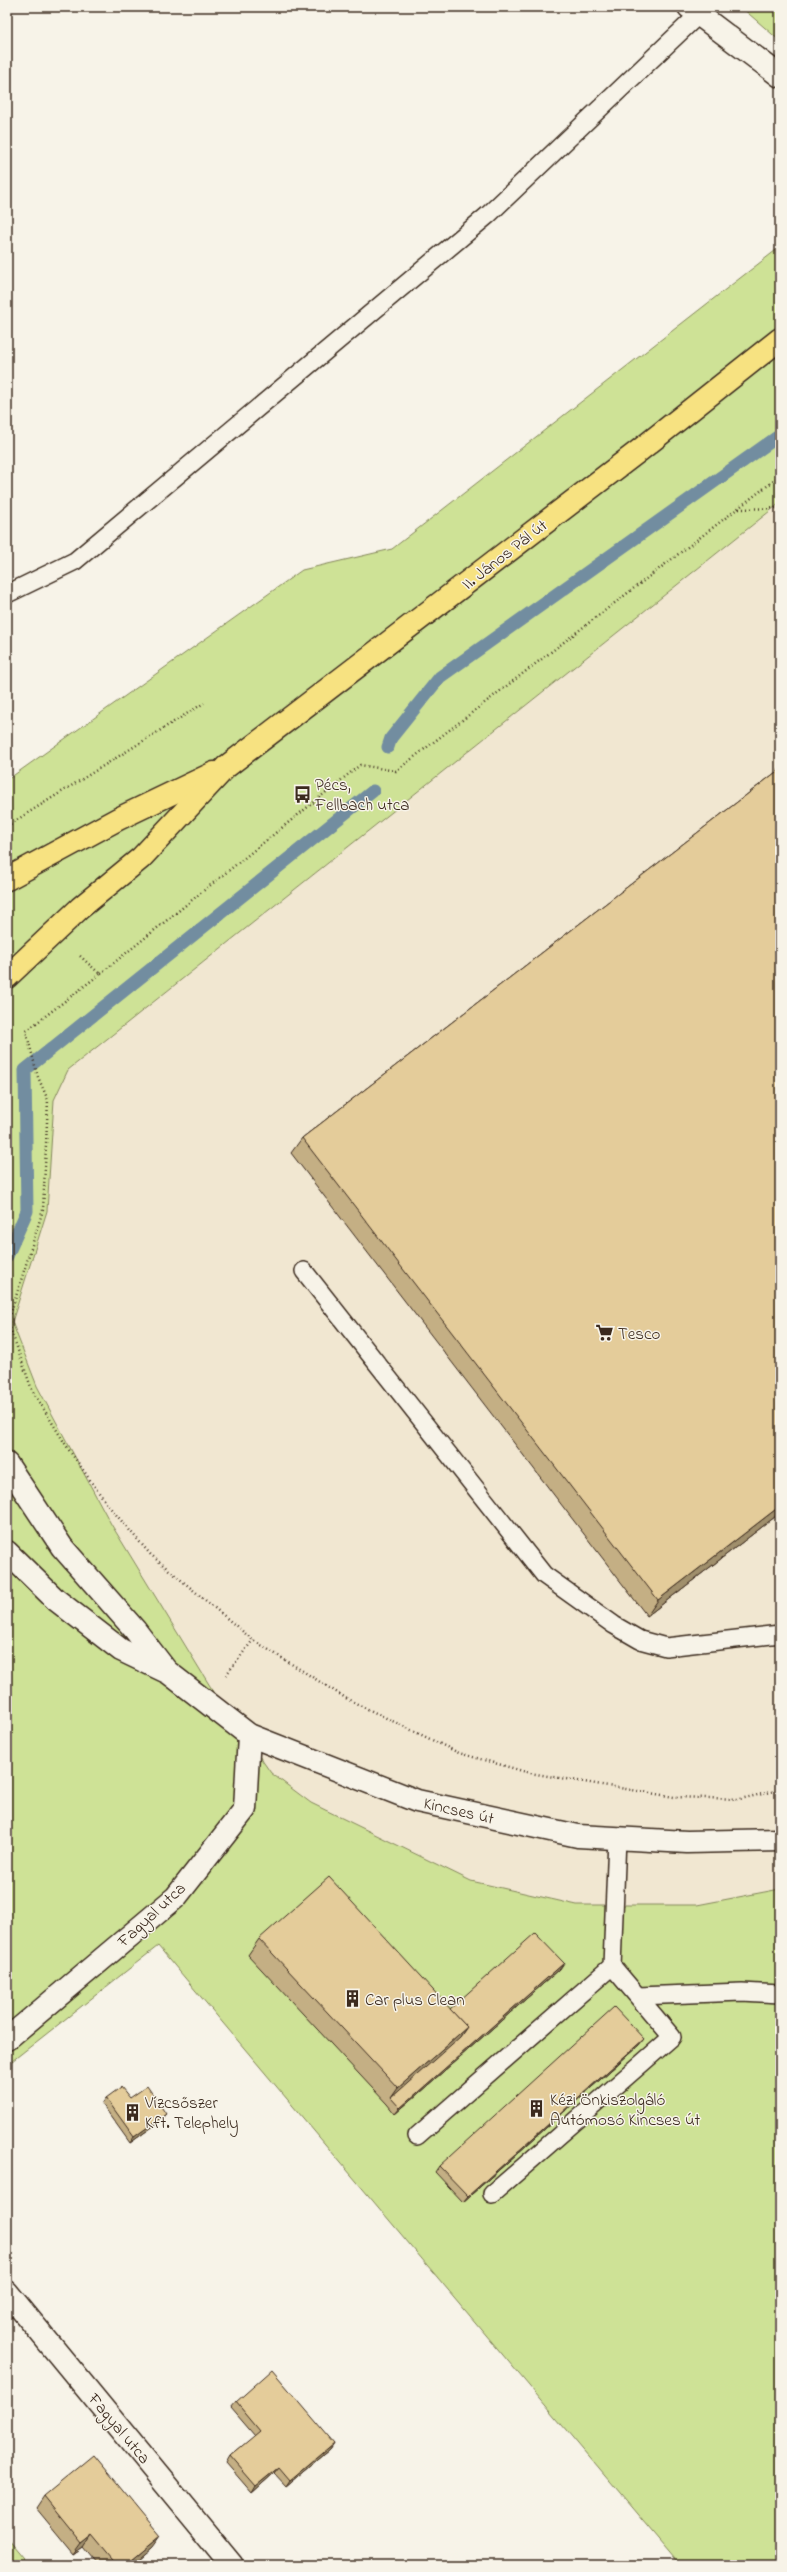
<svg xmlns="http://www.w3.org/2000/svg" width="787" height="2572" viewBox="0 0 787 2572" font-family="'Indie Flower',sans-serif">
	<rect width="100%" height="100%" fill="#f7f3e8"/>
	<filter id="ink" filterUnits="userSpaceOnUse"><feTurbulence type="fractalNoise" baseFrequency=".025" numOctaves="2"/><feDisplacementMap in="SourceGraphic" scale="8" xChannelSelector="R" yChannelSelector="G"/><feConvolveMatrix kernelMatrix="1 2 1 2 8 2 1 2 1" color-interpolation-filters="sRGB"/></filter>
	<g filter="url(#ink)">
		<polygon fill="#f1e7d1" points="780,503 780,1889 697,1905 577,1905 471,1881 311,1803 271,1773 210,1686 111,1524 37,1386 12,1322 47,1211 54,1100 68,1070"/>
		<g fill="#cee296" stroke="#84865a">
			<polygon points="741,7 780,7 780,41"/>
			<polygon points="780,247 780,503 68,1070 54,1100 47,1211 12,1322 37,1386 111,1524 210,1686 271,1773 311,1803 471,1881 577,1905 697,1905 780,1889 780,2565 680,2565 158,1946 7,2065 7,780 302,570 392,549"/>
			<polygon points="7,2539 29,2565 7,2565"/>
		</g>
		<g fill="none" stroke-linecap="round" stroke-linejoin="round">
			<g stroke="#728da0" stroke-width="13">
				<polyline points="388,747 391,738 440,677 780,435"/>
				<polyline points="7,1256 27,1211 25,1070 373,791"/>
			</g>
			<defs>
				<g id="lane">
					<polyline points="7,594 75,561 488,215 697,16"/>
					<polyline points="304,1271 544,1575 614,1625 640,1640 666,1647 780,1634"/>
					<polyline points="638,1996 742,1992 780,1994"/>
					<polyline points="417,2136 612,1966 617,1838"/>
					<polyline points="492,2194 672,2037 612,1966"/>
				</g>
				<g id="street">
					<polyline points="689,7 780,76"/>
					<polyline points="7,1464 62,1547 135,1630 165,1669"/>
					<polyline points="7,1552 55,1599 121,1650 169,1673 249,1735 417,1801 578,1836 687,1842 780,1840"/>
					<polyline points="7,2039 176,1897 245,1809 249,1735"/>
					<polyline points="7,2292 232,2565"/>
				</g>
				<g id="primary">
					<polyline points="7,879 118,819 214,773"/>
					<polyline points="7,977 80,908 141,858 226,767 640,450 780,339"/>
				</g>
			</defs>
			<use href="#lane" stroke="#3b2a1e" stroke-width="20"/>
			<use href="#street" stroke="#3b2a1e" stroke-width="25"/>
			<use href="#primary" stroke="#3b2a1e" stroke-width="25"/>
			<g stroke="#3b2a1e" stroke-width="2.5" stroke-dasharray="1 3" stroke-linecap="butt">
				<polyline points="739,509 780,508"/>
				<polyline points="7,826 204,703"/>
				<polyline points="80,956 100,974 360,765 396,771 780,476"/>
				<polyline points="100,974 26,1031 38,1077 48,1100 43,1210 8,1322 32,1390 69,1450 107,1504 150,1554 253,1640 349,1700 459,1753 530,1773 674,1797 740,1799 780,1790"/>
				<polyline points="226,1675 253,1640"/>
			</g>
			<use href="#lane" stroke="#f7f3e8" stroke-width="17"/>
			<use href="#street" stroke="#f7f3e8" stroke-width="22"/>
			<use href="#primary" stroke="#f7e281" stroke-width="22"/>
		</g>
		<g fill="#c4af84" stroke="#3b2a1e">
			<polygon points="780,769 780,1513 647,1616 291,1153 302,1138"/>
			<polygon points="259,1939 450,2009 560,1969 395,2114 387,2104 248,1955"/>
			<polygon points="639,2045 463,2202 435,2172 439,2166"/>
			<polygon points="106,2098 130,2098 166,2114 162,2120 130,2143 102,2104"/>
			<polygon points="236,2402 334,2443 330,2449 286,2486 274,2473 252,2493 226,2463 230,2456 255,2436 231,2408"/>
			<polygon points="44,2496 153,2547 132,2565 99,2565 84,2547 74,2554 36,2508"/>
		</g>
		<g fill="#a08f6c" stroke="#3b2a1e">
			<polygon points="780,1506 780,1513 647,1616 658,1600"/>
			<polygon points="564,1963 560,1969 395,2114 400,2108"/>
			<polygon points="467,2027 456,2043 391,2098 398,2088"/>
			<polygon points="644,2039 639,2045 463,2202 468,2196"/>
			<polygon points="166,2114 162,2120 130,2143 134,2137"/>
			<polygon points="334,2443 330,2449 286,2486 290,2480"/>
			<polygon points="279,2467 274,2473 252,2493 256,2486"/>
			<polygon points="92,2535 84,2547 74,2554 82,2543"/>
			<polygon points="161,2536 153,2547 132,2565 126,2565"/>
		</g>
		<g fill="#e4cc9a" stroke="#3b2a1e">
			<polygon points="780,769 780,1506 658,1600 302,1138"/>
			<polygon points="329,1877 467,2027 398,2088 259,1939"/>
			<polygon points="535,1933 564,1963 400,2108 391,2098 460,2037 467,2027 450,2009"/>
			<polygon points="614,2007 644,2039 468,2196 439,2166"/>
			<polygon points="147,2086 166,2114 134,2137 106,2098 121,2087 130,2098"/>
			<polygon points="272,2370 334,2443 290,2480 279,2467 256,2486 230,2456 260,2431 236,2402"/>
			<polygon points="94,2455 161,2536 126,2565 117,2565 92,2535 82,2543 44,2496"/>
		</g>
	</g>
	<defs>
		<symbol id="bus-bare" viewBox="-9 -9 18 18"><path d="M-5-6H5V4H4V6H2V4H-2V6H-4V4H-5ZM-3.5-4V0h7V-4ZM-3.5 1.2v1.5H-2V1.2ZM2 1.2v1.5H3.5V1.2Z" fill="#3b2a1e" stroke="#f7f3e8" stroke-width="2.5" paint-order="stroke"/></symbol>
		<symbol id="supermarket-bare" viewBox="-9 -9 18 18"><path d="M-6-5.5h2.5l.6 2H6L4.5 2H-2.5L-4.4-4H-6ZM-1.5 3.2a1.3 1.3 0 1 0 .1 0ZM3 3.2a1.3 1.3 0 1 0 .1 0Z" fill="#3b2a1e" stroke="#f7f3e8" stroke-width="2.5" paint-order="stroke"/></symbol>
		<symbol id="building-bare" viewBox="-9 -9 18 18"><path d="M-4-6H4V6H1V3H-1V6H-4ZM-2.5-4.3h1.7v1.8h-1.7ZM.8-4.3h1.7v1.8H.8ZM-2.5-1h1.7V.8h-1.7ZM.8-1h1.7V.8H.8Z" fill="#3b2a1e" stroke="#f7f3e8" stroke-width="2.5" paint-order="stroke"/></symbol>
	</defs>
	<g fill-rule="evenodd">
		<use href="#bus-bare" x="290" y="782" width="25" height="25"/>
		<use href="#supermarket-bare" x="592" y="1320" width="25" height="25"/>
		<use href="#building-bare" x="340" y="1986" width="25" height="25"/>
		<use href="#building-bare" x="524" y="2096" width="25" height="25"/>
		<use href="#building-bare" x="120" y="2100" width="25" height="25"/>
	</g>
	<g text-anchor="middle" stroke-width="3" stroke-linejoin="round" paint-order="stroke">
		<g font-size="17" fill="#3b2a1e" stroke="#f7f3e8">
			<text transform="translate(504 554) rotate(-38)" y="6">II. János Pál út</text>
			<text transform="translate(459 1810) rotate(13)" y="6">Kincses út</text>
			<text transform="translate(151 1914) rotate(-43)" y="6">Fagyal utca</text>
			<text transform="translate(120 2428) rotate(50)" y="6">Fagyal utca</text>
		</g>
		<g font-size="17" fill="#3b2a1e" stroke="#f7f3e8" text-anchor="start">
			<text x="315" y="790">Pécs,<tspan x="315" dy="20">Fellbach utca</tspan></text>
			<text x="618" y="1339">Tesco</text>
			<text x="365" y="2005">Car plus Clean</text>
			<text x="550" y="2105">Kézi Önkiszolgáló<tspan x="550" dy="20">Autómosó Kincses út</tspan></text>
			<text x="145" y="2108">Vízcsőszer<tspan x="145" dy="20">Kft. Telephely</tspan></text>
		</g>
	</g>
	<rect width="787" height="2572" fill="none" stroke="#f7f3e8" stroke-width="24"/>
	<rect x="12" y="12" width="763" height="2548" fill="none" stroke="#3b2a1e" stroke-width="1.5" filter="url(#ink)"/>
</svg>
